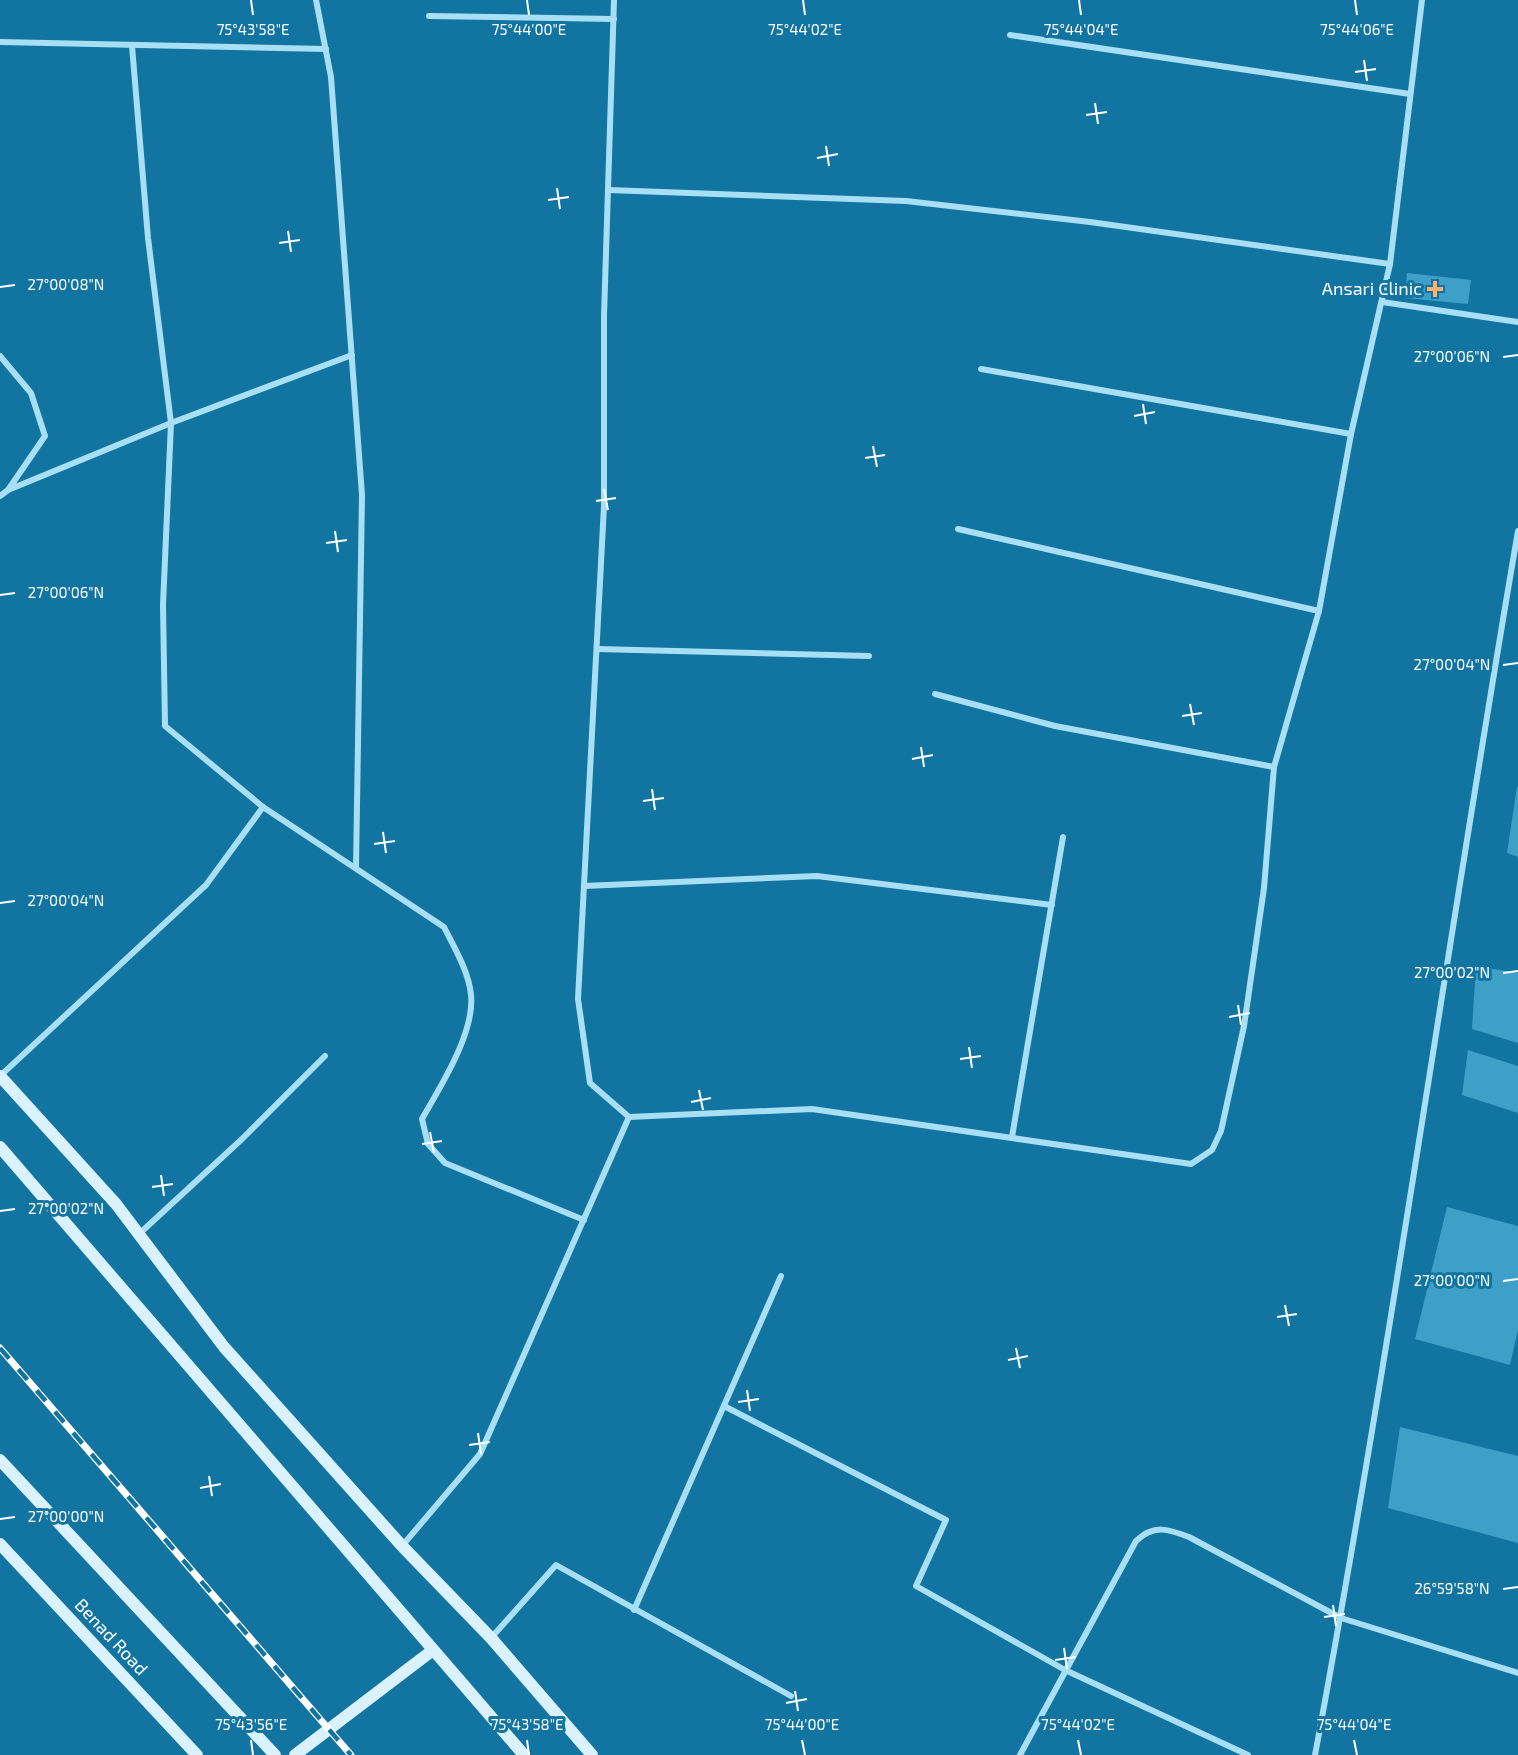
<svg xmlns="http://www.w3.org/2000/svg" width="1518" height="1755" viewBox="0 0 1518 1755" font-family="'Exo 2',sans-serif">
	<rect width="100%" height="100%" fill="#1174a1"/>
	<g fill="#3ea0c9">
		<polygon points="1407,273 1471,280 1468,304 1405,298"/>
		<polygon points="1517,787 1518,787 1518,857 1507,853"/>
		<polygon points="1476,966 1518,973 1518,1043 1472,1029"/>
		<polygon points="1468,1050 1518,1066 1518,1113 1462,1095"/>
		<polygon points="1447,1207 1518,1226 1518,1330 1510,1365 1415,1339"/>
		<polygon points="1400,1427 1518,1456 1518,1543 1388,1508"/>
	</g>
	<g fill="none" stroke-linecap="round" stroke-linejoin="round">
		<g stroke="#a9dff5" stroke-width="6">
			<polyline points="316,0 331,77 362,495 356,867"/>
			<polyline points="614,0 604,316 604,506 578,999 590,1083 629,1117"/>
			<polyline points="429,16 614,19"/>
			<polyline points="1010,35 1410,94"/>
			<polyline points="0,42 326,49"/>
			<path d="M132,46L148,238L171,423L163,605L165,726L263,807L444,927C454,947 469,972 471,995C475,1033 440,1087 422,1119L428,1144L445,1163L584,1220"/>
			<polyline points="608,190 906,201 1090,222 1390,264"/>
			<polyline points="1382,302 1518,322"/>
			<polyline points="0,356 31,393 45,436 8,490 0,496"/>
			<polyline points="981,369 1351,434"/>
			<polyline points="8,490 171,423 352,355"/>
			<polyline points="958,529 1319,611"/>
			<polyline points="597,649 869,656"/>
			<polyline points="935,694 1055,726 1274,767"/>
			<polyline points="584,886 817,876 1052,905"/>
			<polyline points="0,1076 206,885 263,807"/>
			<polyline points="1012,1137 1063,837"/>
			<polyline points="139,1234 242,1139 325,1056"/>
			<polyline points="724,1406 946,1520 916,1586 1065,1670 1248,1755"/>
			<polyline points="402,1546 480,1454 629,1117 812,1109 1191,1164 1212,1150 1221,1131 1244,1026 1264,888 1274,767 1319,611 1351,434 1390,264 1422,0"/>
			<polyline points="634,1610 781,1276"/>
			<polyline points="491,1638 556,1565 791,1696"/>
			<path d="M1020,1755L1136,1541C1154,1524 1168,1529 1189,1537L1341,1618L1518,1673"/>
			<path d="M1315,1755C1391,1348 1448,938 1518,531"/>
		</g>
		<g stroke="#daf2fe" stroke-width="12">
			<polyline points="0,1076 116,1204 224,1347 402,1546 491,1638 592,1755"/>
			<polyline points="0,1147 524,1755"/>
			<polyline points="0,1460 275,1755"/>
			<polyline points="0,1544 197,1755"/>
			<polyline points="295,1755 433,1650"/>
		</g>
		<defs>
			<polyline id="rail" points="0,1348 351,1755"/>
		</defs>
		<use href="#rail" stroke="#fff" stroke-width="7"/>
		<use href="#rail" stroke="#1174a1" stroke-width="4.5" stroke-dasharray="14" stroke-linecap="butt"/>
	</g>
	<path fill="none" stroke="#fff" stroke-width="2" d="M251,0L253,15M527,0L529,15M803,0L805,15M1079,0L1081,15M1355,0L1357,15M1364,60L1367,81M1355,72L1376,69M1095,103L1098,124M1086,115L1107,112M826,146L829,166M817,158L838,154M557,188L560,209M548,200L569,197M288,231L291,252M279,243L300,240M0,287L15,285M1503,357L1518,355M1143,404L1146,424M1134,416L1155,412M873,446L877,467M865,458L885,455M604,489L608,510M596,501L616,498M335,531L338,552M326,543L347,540M0,595L15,593M1503,665L1518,663M1190,704L1194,725M1182,716L1202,713M921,747L924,767M912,759L933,755M652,789L655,810M643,801L664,798M383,832L386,853M374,844L395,841M0,903L15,901M1503,973L1518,971M1238,1005L1241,1025M1229,1017L1250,1013M969,1047L972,1068M960,1059L981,1056M699,1090L703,1110M691,1102L711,1098M430,1132L434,1153M422,1144L442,1141M161,1175L164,1196M152,1187L173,1184M0,1211L15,1209M1503,1281L1518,1279M1285,1305L1289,1326M1277,1317L1297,1314M1016,1348L1020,1368M1008,1360L1028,1356M747,1390L750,1411M738,1402L759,1399M478,1433L481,1454M469,1445L490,1442M209,1476L212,1496M200,1488L221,1484M0,1519L15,1517M1503,1589L1518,1587M1333,1605L1336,1626M1324,1617L1345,1614M1064,1648L1067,1669M1055,1660L1076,1657M795,1691L798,1711M786,1703L807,1699M251,1740L253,1755M527,1740L529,1755M802,1740L805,1755M1078,1740L1081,1755M1354,1740L1357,1755"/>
	<path fill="#ffb06e" stroke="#1174a1" stroke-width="2" d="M1432 280h6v6h6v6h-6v6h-6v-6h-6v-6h6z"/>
	<g text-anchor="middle" stroke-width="6" stroke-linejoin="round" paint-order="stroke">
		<g font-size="18" fill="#fff" stroke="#1174a1" text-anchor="end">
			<text x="1422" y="295">Ansari Clinic</text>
		</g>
		<g font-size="18" fill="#fff" stroke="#1174a1">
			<text transform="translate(111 1637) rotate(47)" y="6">Benad Road</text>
		</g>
	</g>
	<g font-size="15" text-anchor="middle" fill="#fff" stroke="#1174a1" stroke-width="6" stroke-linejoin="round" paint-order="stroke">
		<text x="253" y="35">75°43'58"E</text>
		<text x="529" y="35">75°44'00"E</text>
		<text x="805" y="35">75°44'02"E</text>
		<text x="1081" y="35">75°44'04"E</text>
		<text x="1357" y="35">75°44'06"E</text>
		<text x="66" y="290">27°00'08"N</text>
		<text x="1452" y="362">27°00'06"N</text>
		<text x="66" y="598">27°00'06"N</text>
		<text x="1452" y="670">27°00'04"N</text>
		<text x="66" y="906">27°00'04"N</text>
		<text x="1452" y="978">27°00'02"N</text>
		<text x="66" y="1214">27°00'02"N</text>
		<text x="1452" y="1286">27°00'00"N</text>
		<text x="66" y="1522">27°00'00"N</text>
		<text x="1452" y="1594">26°59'58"N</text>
		<text x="251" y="1730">75°43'56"E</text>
		<text x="527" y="1730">75°43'58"E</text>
		<text x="802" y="1730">75°44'00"E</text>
		<text x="1078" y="1730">75°44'02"E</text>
		<text x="1354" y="1730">75°44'04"E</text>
	</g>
</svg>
